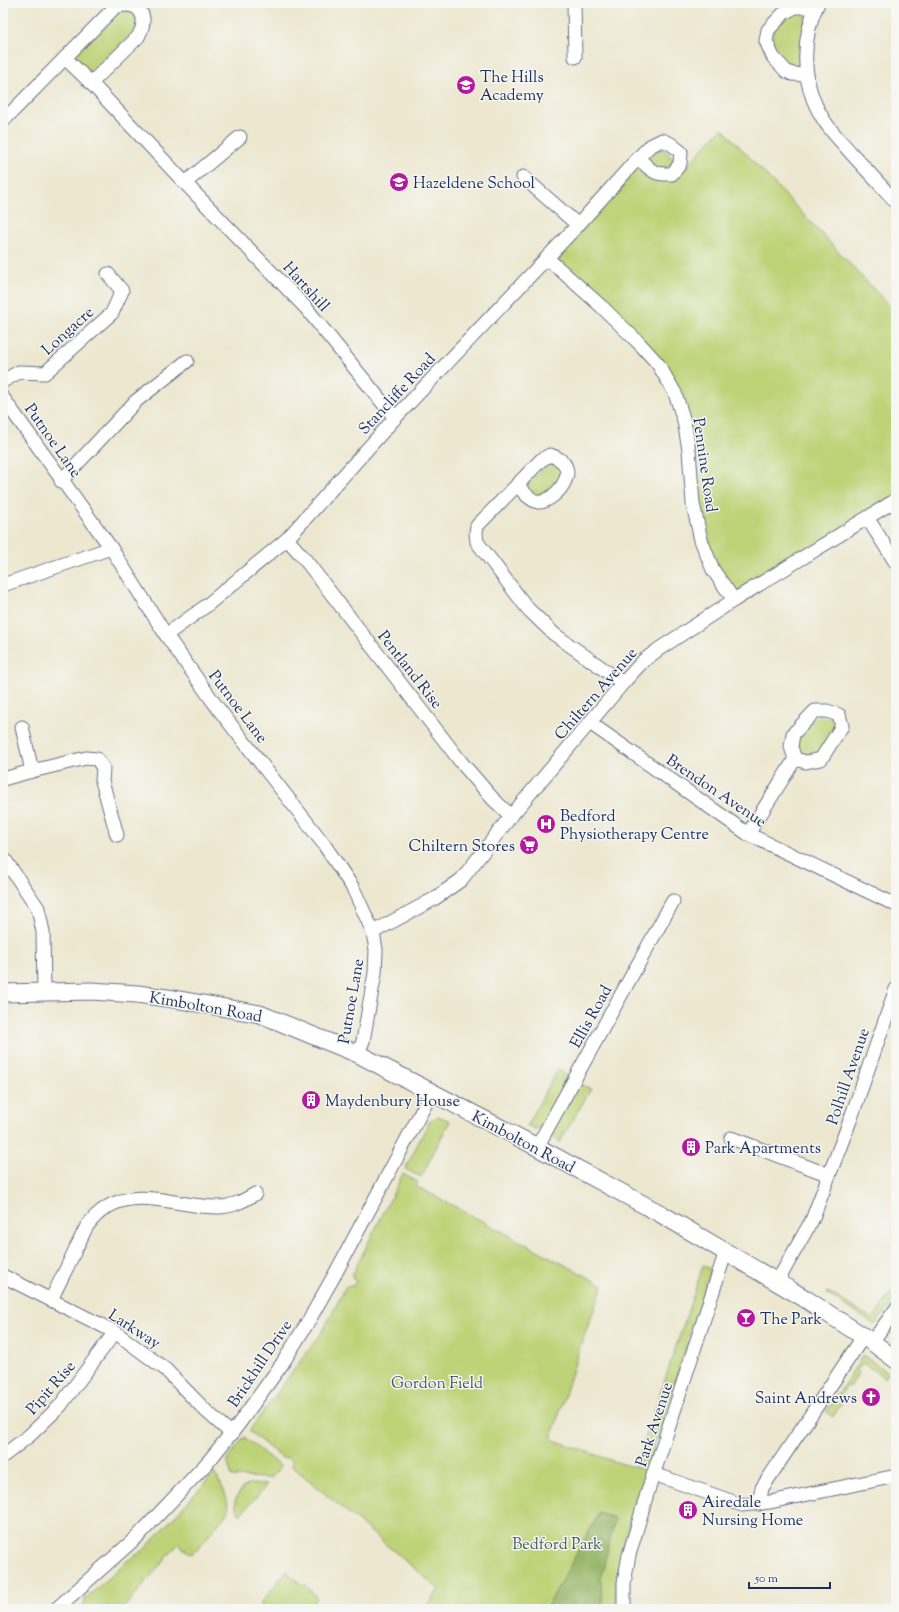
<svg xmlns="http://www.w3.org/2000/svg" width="899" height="1612" viewBox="0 0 899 1612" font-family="'Sorts Mill Goudy',serif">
	<rect width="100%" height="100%" fill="#f6f6f2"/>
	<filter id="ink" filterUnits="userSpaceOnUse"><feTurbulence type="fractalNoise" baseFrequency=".025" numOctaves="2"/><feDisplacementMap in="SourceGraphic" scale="8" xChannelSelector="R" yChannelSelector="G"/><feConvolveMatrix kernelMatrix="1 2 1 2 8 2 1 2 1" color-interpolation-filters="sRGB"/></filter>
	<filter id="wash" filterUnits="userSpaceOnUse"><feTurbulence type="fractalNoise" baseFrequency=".012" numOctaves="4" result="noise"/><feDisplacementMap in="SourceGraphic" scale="16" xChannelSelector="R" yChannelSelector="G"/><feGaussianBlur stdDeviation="0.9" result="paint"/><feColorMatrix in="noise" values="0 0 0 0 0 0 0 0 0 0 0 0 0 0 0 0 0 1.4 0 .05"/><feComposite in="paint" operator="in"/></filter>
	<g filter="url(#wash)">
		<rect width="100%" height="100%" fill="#ede7cf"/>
		<g fill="#bed377" stroke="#6c816a">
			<polygon points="123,8 137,13 137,29 91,74 73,55"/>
			<polygon points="792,11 804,11 806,18 801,65 796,70 789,68 772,48 773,29"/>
			<polygon points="722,128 896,313 896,495 745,593 729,587 706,539 698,491 692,429 678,390 559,264 561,249 652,151 663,149 684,169"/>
			<polygon points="548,464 558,466 565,478 544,501 527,489 529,482"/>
			<polygon points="818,715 837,720 836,729 818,754 805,756 797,749 795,738"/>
			<polygon points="558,1069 569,1077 541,1127 535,1129 527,1125"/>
			<polygon points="579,1083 591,1089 560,1142 553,1138 551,1133"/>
			<polygon points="437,1117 441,1117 450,1121 421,1177 405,1169 429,1122"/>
			<path d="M403,1174L418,1182L416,1186L603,1285L580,1347L551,1439L616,1462L646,1470C633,1515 614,1561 616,1609H424L439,1589L292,1466V1461L288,1458H282L249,1431L324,1329L346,1286H353L356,1281L353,1279L352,1275Z"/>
			<polygon points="703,1266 711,1269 648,1465 637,1463"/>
			<polygon points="895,1287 896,1298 875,1325 827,1294 828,1292 873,1319"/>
			<polygon points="863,1355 888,1373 885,1378 863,1363 857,1371 859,1372 850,1387 847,1386 843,1392 840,1391"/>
			<polygon points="839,1393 845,1397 833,1417 826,1412"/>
			<polygon points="244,1437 281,1467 270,1478 232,1477 227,1460"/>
			<path d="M214,1473C222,1484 228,1498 229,1511L197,1550L191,1554L178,1544L123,1609H83L85,1599L127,1561L144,1550Z"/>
			<polygon points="250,1484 267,1485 240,1515 236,1507 235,1500 242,1488"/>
			<polygon points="286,1571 303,1586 305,1584 317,1598 308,1609 266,1609 260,1604"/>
		</g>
		<polygon fill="#96b568" stroke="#587263" points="599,1513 615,1518 601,1579 603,1609 546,1609"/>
	</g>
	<g filter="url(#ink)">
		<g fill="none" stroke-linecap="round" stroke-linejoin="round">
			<defs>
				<g id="minor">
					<polyline points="574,3 575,57"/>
					<path d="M818,3C801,38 801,83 822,117C829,130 841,141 851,153C866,169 881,186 896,202"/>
					<polyline points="65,58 91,83 185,183 306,308 395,418"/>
					<polyline points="807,75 792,74 786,71 773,57 766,41 768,30 784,13 795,7 816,7"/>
					<path d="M3,121L115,7C139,0 150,15 138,37L91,83"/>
					<polyline points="523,177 578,225"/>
					<polyline points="185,183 240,137"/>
					<polyline points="547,258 602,307 640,344 658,364 675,393 684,421 689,450 693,504 701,540 713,570 734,600"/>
					<polyline points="3,381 19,372 45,373 112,313 122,291 108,274"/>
					<polyline points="3,398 111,548 166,635 217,707 323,843 353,888 373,932 376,950 375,973 363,1041 358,1054"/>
					<path d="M550,455C588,467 552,504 538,502C529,500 523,491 517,485L541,460Z"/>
					<polyline points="61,481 136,401 187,361"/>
					<polyline points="517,485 477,526 476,533 477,542 528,609 554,634 623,683"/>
					<polyline points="868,519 896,563"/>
					<polyline points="287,539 303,557 461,762 493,799 511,816"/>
					<polyline points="3,585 111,548"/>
					<path d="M166,635L206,606L287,539L395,418L578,225L638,158L650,146L662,140L671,144L681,152L680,164L672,174C652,175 652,170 638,158"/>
					<polyline points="590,723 748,834 896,905"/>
					<polyline points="32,771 86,758 97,759 103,768 102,781 117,835"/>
					<polyline points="3,779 32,771 22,727"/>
					<polyline points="748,834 795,759 791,747 793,734 815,711 827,711 839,715 842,726 821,759 806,762 795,759"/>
					<polyline points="3,857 38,908 43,932 44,991"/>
					<polyline points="373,932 434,899 461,880 511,816 623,683 643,661 659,649 734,600 896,500"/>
					<polyline points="731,1138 829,1175"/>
					<polyline points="537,1147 673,901"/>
					<polyline points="3,1276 115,1332 165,1369 206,1411 232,1434"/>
					<polyline points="777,1282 812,1220 851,1118 896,989"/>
					<path d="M51,1300C59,1283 68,1266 76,1248C80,1241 83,1233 87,1226C122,1178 171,1207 218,1207C232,1207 243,1201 255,1194"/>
					<polyline points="872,1342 896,1309"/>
					<polyline points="3,1456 30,1435 60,1406 115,1332"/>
					<polyline points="654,1474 742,1505 770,1502 896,1476"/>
					<polyline points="759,1504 762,1488 863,1337"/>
					<polyline points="56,1609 138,1536 208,1462 238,1425 282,1364 308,1322 335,1274 432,1092"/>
					<polyline points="624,1609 624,1583 629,1555 647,1494 726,1251"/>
				</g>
				<polyline id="major" points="3,993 91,991 137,994 174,999 260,1014 358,1054 537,1147 661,1214 804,1298 872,1342 896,1360"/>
			</defs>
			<use href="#minor" stroke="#646f86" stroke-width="15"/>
			<use href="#major" stroke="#646f86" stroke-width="19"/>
			<use href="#minor" stroke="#fff" stroke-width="13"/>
			<use href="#major" stroke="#fff" stroke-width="17"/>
		</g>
	</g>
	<defs>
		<symbol id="school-disc" viewBox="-11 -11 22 22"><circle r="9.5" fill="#b5179e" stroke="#f6f6f2"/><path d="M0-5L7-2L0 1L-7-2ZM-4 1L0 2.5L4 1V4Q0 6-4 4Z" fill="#fff"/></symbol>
		<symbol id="hospital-disc" viewBox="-11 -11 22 22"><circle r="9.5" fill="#b5179e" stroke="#f6f6f2"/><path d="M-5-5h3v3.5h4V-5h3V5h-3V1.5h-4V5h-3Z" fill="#fff"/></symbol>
		<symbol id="supermarket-disc" viewBox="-11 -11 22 22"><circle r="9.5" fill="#b5179e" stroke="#f6f6f2"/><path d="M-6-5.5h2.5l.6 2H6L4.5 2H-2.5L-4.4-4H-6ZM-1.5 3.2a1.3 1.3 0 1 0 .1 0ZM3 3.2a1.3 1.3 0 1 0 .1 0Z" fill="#fff"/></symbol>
		<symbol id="building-disc" viewBox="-11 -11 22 22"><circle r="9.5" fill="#b5179e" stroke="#f6f6f2"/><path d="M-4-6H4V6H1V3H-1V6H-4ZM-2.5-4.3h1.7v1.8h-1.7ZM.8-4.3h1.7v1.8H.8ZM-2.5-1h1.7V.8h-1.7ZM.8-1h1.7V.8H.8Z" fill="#fff"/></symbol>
		<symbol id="bar-disc" viewBox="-11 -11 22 22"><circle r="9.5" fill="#b5179e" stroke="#f6f6f2"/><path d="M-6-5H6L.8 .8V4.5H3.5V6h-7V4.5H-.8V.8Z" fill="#fff"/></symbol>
		<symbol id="church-disc" viewBox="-11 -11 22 22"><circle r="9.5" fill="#b5179e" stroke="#f6f6f2"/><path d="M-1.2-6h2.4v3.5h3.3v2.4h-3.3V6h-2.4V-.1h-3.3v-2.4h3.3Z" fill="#fff"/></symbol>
	</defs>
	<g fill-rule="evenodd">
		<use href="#school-disc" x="455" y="74" width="22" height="22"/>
		<use href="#school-disc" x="388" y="171" width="22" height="22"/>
		<use href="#hospital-disc" x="535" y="813" width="22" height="22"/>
		<use href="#supermarket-disc" x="518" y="834" width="22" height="22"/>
		<use href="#building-disc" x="300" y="1089" width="22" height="22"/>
		<use href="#building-disc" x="680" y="1136" width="22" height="22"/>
		<use href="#bar-disc" x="735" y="1307" width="22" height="22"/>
		<use href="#church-disc" x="860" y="1386" width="22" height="22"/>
		<use href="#building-disc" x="677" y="1499" width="22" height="22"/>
	</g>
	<g text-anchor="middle" stroke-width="3" stroke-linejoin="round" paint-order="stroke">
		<g font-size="16" fill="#1b2f5e" stroke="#f6f6f2" text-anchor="start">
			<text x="480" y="82">The Hills<tspan x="480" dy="18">Academy</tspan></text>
			<text x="413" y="188">Hazeldene School</text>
			<text x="560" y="821">Bedford<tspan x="560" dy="18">Physiotherapy Centre</tspan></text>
			<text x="515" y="851" text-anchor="end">Chiltern Stores</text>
			<text x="325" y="1106">Maydenbury House</text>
			<text x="705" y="1153">Park Apartments</text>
			<text x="760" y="1324">The Park</text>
			<text x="857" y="1403" text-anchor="end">Saint Andrews</text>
			<text x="702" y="1507">Airedale<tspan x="702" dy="18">Nursing Home</tspan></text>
		</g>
		<g font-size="16" fill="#1b2f5e" stroke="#f6f6f2">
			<text transform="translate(307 286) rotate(48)" y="6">Hartshill</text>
			<text transform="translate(67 330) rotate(-42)" y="6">Longacre</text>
			<text transform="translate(396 393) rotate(-47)" y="6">Stancliffe Road</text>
			<text transform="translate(54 440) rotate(55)" y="6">Putnoe Lane</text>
			<text transform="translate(706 465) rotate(82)" y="6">Pennine Road</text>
			<text transform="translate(411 669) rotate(52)" y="6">Pentland Rise</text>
			<text transform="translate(595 693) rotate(-49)" y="6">Chiltern Avenue</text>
			<text transform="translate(239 706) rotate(53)" y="6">Putnoe Lane</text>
			<text transform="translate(717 790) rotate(34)" y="6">Brendon Avenue</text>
			<text transform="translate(350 1001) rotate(-80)" y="6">Putnoe Lane</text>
			<text transform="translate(206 1006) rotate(10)" y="6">Kimbolton Road</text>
			<text transform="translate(590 1016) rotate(-61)" y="6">Ellis Road</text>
			<text transform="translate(847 1076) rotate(-71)" y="6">Polhill Avenue</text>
			<text transform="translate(524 1141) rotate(28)" y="6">Kimbolton Road</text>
			<text transform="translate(135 1328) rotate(33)" y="6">Larkway</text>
			<text transform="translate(259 1363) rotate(-56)" y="6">Brickhill Drive</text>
			<text transform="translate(50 1387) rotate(-49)" y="6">Pipit Rise</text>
			<text transform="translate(653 1424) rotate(-72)" y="6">Park Avenue</text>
		</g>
		<g font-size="16" fill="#445864" stroke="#f6f6f2">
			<text x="437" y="1388">Gordon Field</text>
			<text x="557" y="1549">Bedford Park</text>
		</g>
	</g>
	<rect width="899" height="1612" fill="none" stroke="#f6f6f2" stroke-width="16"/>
	<path d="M749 1582v6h81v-6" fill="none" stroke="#1b2f5e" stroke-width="2"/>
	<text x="755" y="1582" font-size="12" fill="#1b2f5e" stroke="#f6f6f2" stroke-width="3" paint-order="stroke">50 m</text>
</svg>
